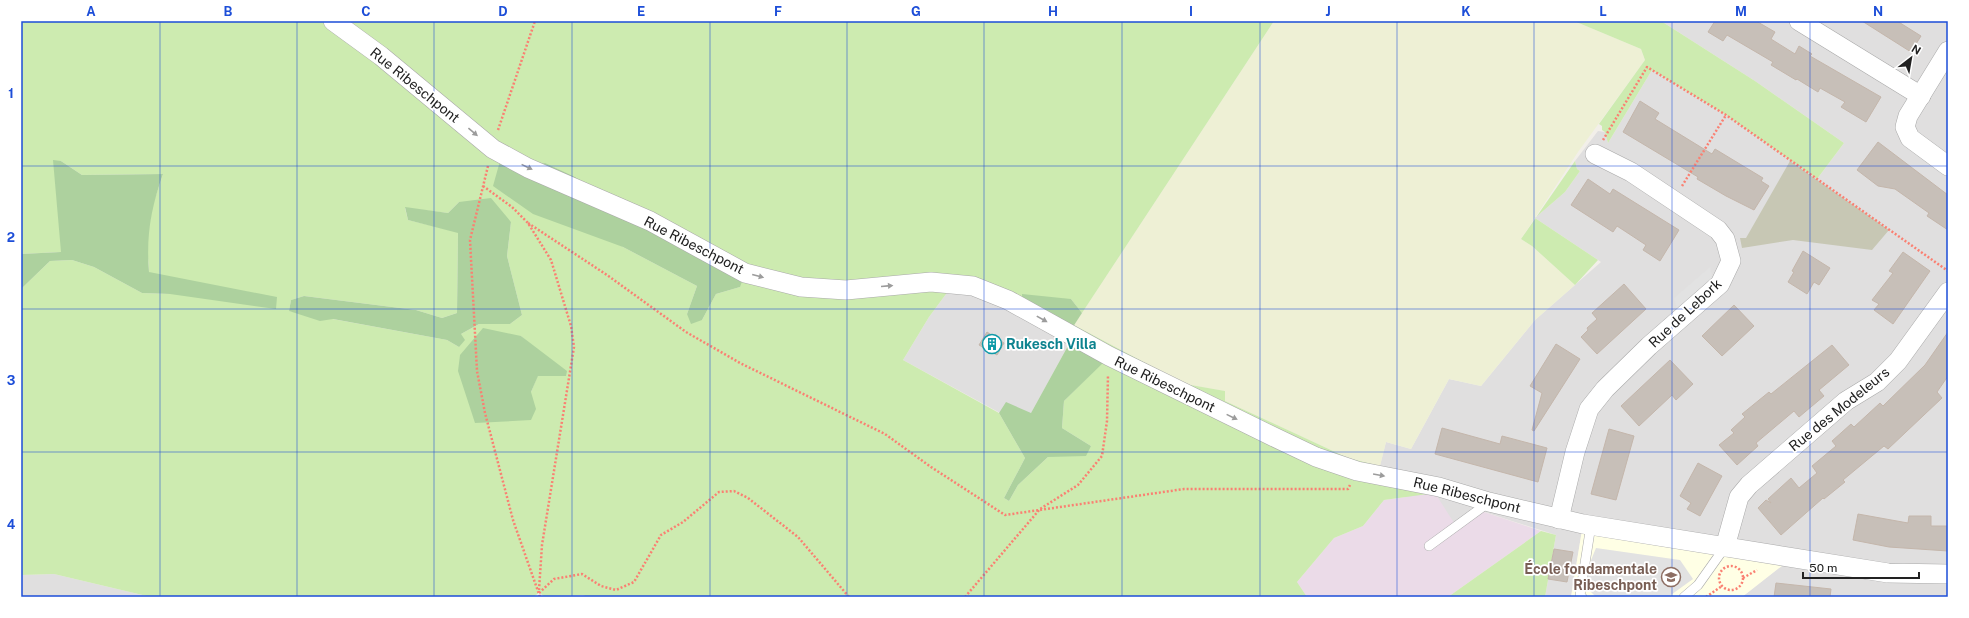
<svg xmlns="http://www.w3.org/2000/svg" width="1969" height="618" viewBox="0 0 1969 618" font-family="'Public Sans',sans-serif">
	<rect width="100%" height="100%" fill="#f2efe9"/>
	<g fill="#e0dfdf">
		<polygon points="1661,21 1948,21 1948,597 1742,597 1792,558 1583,524 1571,597 1545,597 1556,535 1478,510 1456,526 1376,481 1386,442 1411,449 1449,379 1481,386 1535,320 1601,262 1535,218 1565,192 1580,171 1577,169 1575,161 1598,131 1605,132 1608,143 1652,70 1726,115 1817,179 1844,143 1755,81"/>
		<polygon points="949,290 971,293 1005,306 1069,344 1024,426 903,360 929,317"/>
		<polygon points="54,574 151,597 21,597 21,575"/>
	</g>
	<polygon fill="#ebdbe8" points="1435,493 1456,526 1478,510 1541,531 1448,597 1307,597 1297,582 1334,538 1363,526 1384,500"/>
	<polygon fill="#ffffe5" points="1583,524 1792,558 1742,597 1571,597"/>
	<polygon fill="#c7c7b4" points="1790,161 1889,230 1872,250 1793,240 1742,248 1740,238 1746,238"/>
	<polygon fill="#eef0d5" points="1274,21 1574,21 1641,49 1645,60 1578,152 1521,239 1532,246 1575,285 1535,320 1481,386 1449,379 1411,449 1386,442 1380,466 1348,458 1225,401 1224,391 1185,384 1074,325"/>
	<g fill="#cdebb0" fill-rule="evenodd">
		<path d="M21,21H325L623,247L697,286L687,314L702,320L716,294L740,287L536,166L509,153L343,21H1274L1082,313L1071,299L1069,333L1074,325L1185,384L1225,391V401L1348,458L1380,466L1435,493L1384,500L1363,526L1334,538L1297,582L1307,597H588L583,595L544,596L539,593L533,597H151L54,574L21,575V289L50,261L72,260L94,267L142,293L170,294L149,272L147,242L152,207L163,174L82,175L61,161V252L21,254ZM459,202L511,222L507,256L522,315L510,324H479L461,334L459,347L447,340L289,311L291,300L304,296L416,310L442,318L457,313L458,232L408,220L405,208L448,213ZM949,290L971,293L1005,306L1104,361L1064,401L1062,428L1091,446L1048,457L1018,485L1009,501L1004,498L1025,458L999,413L903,360L929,317ZM521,336L566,376L538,375L531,392Z"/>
		<polygon points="1574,21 1661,21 1755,81 1844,143 1817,179 1726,115 1652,70 1608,143 1605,132 1602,130 1602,126 1599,124 1645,60 1641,49"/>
		<polygon points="1575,161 1577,169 1580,171 1565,192 1535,218 1598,260 1575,285 1532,246 1521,239"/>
		<polygon points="1541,531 1556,535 1545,597 1448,597"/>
	</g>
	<g fill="#add19e">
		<path d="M53,160L61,161L82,175L163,174C151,208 146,236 149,272L277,297L276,309L170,294L142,293L94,267L72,260L50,261L21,289V254L61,252Z"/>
		<polygon points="500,161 527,168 545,163 575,177 583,184 745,273 740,287 716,294 702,320 691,324 687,314 697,286 623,247 533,214 493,186"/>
		<polygon points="491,198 511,222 507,256 522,315 510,324 479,324 461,334 465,340 459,347 447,340 333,319 320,321 289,311 291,300 304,296 416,310 442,318 457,313 458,233 408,220 405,207 448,213 459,202"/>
		<polygon points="1022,294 1071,299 1082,313 1069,333 1023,308"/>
		<polygon points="483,328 521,336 567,371 566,376 538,376 531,392 536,409 531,420 475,423 458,371 460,355"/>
		<polygon points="1069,344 1105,361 1064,401 1062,428 1091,446 1086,456 1048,457 1018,485 1009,501 1004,498 1025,458 999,413 1006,402 1031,413"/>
	</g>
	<g fill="#e2e2e2">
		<polygon points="1710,267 1713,281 1678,313 1674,298"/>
		<polygon points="1596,548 1680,560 1693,579 1668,597 1596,597 1587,588 1589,565"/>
	</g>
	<g fill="#c7bfb8" stroke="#c4b6ab">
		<polygon points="1715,21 1756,21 1775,32 1771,39 1795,54 1799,46 1812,54 1810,56 1881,97 1866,122 1841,107 1845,102 1820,88 1818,92 1797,79 1796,80 1771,65 1773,62 1727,35 1723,41 1708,32"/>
		<polygon points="1862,21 1897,21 1921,36 1911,52"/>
		<polygon points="1640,101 1659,113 1655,119 1712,154 1715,149 1763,178 1761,181 1769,186 1754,210 1726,196 1697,179 1698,177 1623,132"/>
		<polygon points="1878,142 1948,195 1948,230 1927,216 1929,213 1895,189 1878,186 1857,170"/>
		<polygon points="1588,179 1610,194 1613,189 1679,230 1660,261 1643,250 1646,245 1617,226 1613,232 1571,205"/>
		<polygon points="1803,251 1830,268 1819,285 1814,282 1807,294 1788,282 1794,272 1792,271"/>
		<polygon points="1903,252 1930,271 1893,324 1874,310 1879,304 1872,300 1893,273 1889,271"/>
		<polygon points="1624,284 1646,309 1597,354 1581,337 1588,330 1587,328 1597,319 1592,313"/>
		<polygon points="1734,305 1754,326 1722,356 1702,336"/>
		<polygon points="987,332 1004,343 997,355 979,345"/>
		<polygon points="1948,332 1948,376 1937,392 1942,398 1888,449 1884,446 1843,480 1845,482 1824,499 1823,498 1781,535 1758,508 1766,500 1771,503 1768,499 1791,478 1799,488 1817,473 1812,466 1836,446 1832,441 1851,424 1854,427 1880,403 1883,406 1925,365"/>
		<polygon points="1556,344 1580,359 1534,431 1532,430 1542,393 1530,386"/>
		<polygon points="1832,345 1849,365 1819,390 1824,396 1799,417 1794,411 1756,443 1758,446 1737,465 1719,445 1734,433 1731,430 1745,417 1742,414 1769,392 1771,394"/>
		<polygon points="1670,360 1693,384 1676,400 1672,395 1639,426 1621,406"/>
		<polygon points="1442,428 1500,444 1502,436 1547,448 1538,482 1435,454"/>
		<polygon points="1609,429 1634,436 1616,500 1591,494"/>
		<polygon points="1698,463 1722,476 1700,516 1687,509 1691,503 1680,496"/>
		<polygon points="1858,514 1908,523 1909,516 1931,516 1931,526 1948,526 1948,551 1889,547 1853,540"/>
		<polygon points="1554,549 1573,552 1567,582 1548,579"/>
		<polygon points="1776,583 1831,589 1830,597 1774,597"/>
	</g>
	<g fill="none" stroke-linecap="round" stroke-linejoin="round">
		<defs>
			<g id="lane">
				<polyline points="1429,546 1488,503"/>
				<polyline points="1582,597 1580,595 1591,525"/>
				<polyline points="1684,597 1698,585 1725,547"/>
			</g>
			<g id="street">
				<polyline points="333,21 381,56 493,149 528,168 650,221 745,273 801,287 846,290 931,282 973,286 1008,300 1109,356 1274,437 1316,457 1357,471 1439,487 1489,502 1583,524 1888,573 1948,574"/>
				<polyline points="1799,21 1921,96"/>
				<polyline points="1948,51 1908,116 1905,127 1910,138 1948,166"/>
				<polyline points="1559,519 1575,452 1589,409 1605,389 1649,346 1720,284 1731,261 1725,239 1718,230 1631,172 1595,154"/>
				<polyline points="1725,547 1739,497 1749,485 1846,401 1877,382 1898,361 1948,292"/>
			</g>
		</defs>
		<use href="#lane" stroke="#a9a9a9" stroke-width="10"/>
		<use href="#street" stroke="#a9a9a9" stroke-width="20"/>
		<g stroke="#fa8072" stroke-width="2.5" stroke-dasharray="2 2" stroke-linecap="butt">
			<polyline points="498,130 535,21"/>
			<polyline points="1603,140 1647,67 1726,115 1948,271"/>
			<polyline points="488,166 470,240 477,371 485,413 513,520 540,597"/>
			<polyline points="483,186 512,207 528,223 551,260 571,326 574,347 542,545 539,590"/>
			<polyline points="1682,186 1726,115"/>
			<polyline points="528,223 607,275 686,332 740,363 885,434 931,467 1005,515 1184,489 1348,489 1350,485"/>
			<circle cx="1731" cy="578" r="12"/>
			<polyline points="1743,578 1757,570"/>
			<polyline points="539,593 554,579 582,574 601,586 616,590 634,582 661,535 683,522 719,492 734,491 748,498 798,537 849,597"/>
			<polyline points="965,597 1040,509 1078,485 1102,456 1107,421 1108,375"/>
			<polyline points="1706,597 1722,586"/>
		</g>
		<use href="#lane" stroke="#fff" stroke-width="9"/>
		<use href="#street" stroke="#fff" stroke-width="19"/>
	</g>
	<defs><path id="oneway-solid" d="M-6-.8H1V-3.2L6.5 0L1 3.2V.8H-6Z"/></defs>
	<g fill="#9c9c9c">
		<use href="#oneway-solid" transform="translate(473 132) rotate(40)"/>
		<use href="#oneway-solid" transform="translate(527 167) rotate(26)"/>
		<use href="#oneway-solid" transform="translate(758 276) rotate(15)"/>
		<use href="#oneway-solid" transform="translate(887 286) rotate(-5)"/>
		<use href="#oneway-solid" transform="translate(1042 319) rotate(29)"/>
		<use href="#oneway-solid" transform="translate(1232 417) rotate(26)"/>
		<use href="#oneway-solid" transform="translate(1379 475) rotate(10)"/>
	</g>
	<path fill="none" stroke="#1d4ed8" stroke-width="1" stroke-opacity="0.55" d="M160,21V597M297,21V597M434,21V597M572,21V597M710,21V597M847,21V597M984,21V597M1122,21V597M1260,21V597M1397,21V597M1534,21V597M1672,21V597M1810,21V597M21,166H1948M21,309H1948M21,452H1948"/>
	<defs>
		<symbol id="building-ring" viewBox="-11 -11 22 22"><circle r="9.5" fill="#fff" stroke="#0f9aa8" stroke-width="1.5"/><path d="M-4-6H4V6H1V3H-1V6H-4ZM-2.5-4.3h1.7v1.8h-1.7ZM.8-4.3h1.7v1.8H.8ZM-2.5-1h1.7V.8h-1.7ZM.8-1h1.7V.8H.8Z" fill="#0f9aa8"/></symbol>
		<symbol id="school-ring" viewBox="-11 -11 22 22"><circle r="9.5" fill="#fff" stroke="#8d6e63" stroke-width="1.5"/><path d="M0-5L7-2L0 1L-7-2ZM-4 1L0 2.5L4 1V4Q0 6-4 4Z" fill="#8d6e63"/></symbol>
	</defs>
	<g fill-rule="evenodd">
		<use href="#building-ring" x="981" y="333" width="22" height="22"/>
		<use href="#school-ring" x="1660" y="566" width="22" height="22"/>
	</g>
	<g text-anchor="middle" stroke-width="3.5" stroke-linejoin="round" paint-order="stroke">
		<g font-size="14" fill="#222" stroke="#fff">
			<text transform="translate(415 85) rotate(39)" y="5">Rue Ribeschpont</text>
			<text transform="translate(694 245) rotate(27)" y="5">Rue Ribeschpont</text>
			<text transform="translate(1685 313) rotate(-43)" y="5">Rue de Lebork</text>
			<text transform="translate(1165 384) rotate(26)" y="5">Rue Ribeschpont</text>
			<text transform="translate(1839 409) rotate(-39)" y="5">Rue des Modeleurs</text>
			<text transform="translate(1467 495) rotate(14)" y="5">Rue Ribeschpont</text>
		</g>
		<g font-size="14" font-weight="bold" fill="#0d838f" stroke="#fff" text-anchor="start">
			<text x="1006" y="349">Rukesch Villa</text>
		</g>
		<g font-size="14" font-weight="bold" fill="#785e54" stroke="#fff" text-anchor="end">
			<text x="1657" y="574">École fondamentale<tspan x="1657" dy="16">Ribeschpont</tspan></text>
		</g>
	</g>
	<rect width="1969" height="618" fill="none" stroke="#ffffff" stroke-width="44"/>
	<g transform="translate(1911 58) rotate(31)" stroke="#ffffff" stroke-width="3" paint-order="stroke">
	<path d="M0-3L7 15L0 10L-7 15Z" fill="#222222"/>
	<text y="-6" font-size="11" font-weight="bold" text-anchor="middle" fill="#222222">N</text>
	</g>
	<path d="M1803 572v6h116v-6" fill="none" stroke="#222222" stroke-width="2"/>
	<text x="1809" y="572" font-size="12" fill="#222222" stroke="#ffffff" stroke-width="3" paint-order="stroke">50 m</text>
	<rect x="22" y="22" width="1925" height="574" fill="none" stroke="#1d4ed8" stroke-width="1.5"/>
	<g font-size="13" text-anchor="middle" font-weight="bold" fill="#1d4ed8">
		<text x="91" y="16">A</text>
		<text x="228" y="16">B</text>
		<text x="366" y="16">C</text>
		<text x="503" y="16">D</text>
		<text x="641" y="16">E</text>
		<text x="778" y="16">F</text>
		<text x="916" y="16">G</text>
		<text x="1053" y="16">H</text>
		<text x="1191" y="16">I</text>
		<text x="1328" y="16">J</text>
		<text x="1466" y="16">K</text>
		<text x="1603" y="16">L</text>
		<text x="1741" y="16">M</text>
		<text x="1878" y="16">N</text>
		<text x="11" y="98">1</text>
		<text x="11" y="242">2</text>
		<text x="11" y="385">3</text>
		<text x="11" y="529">4</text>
	</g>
</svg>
